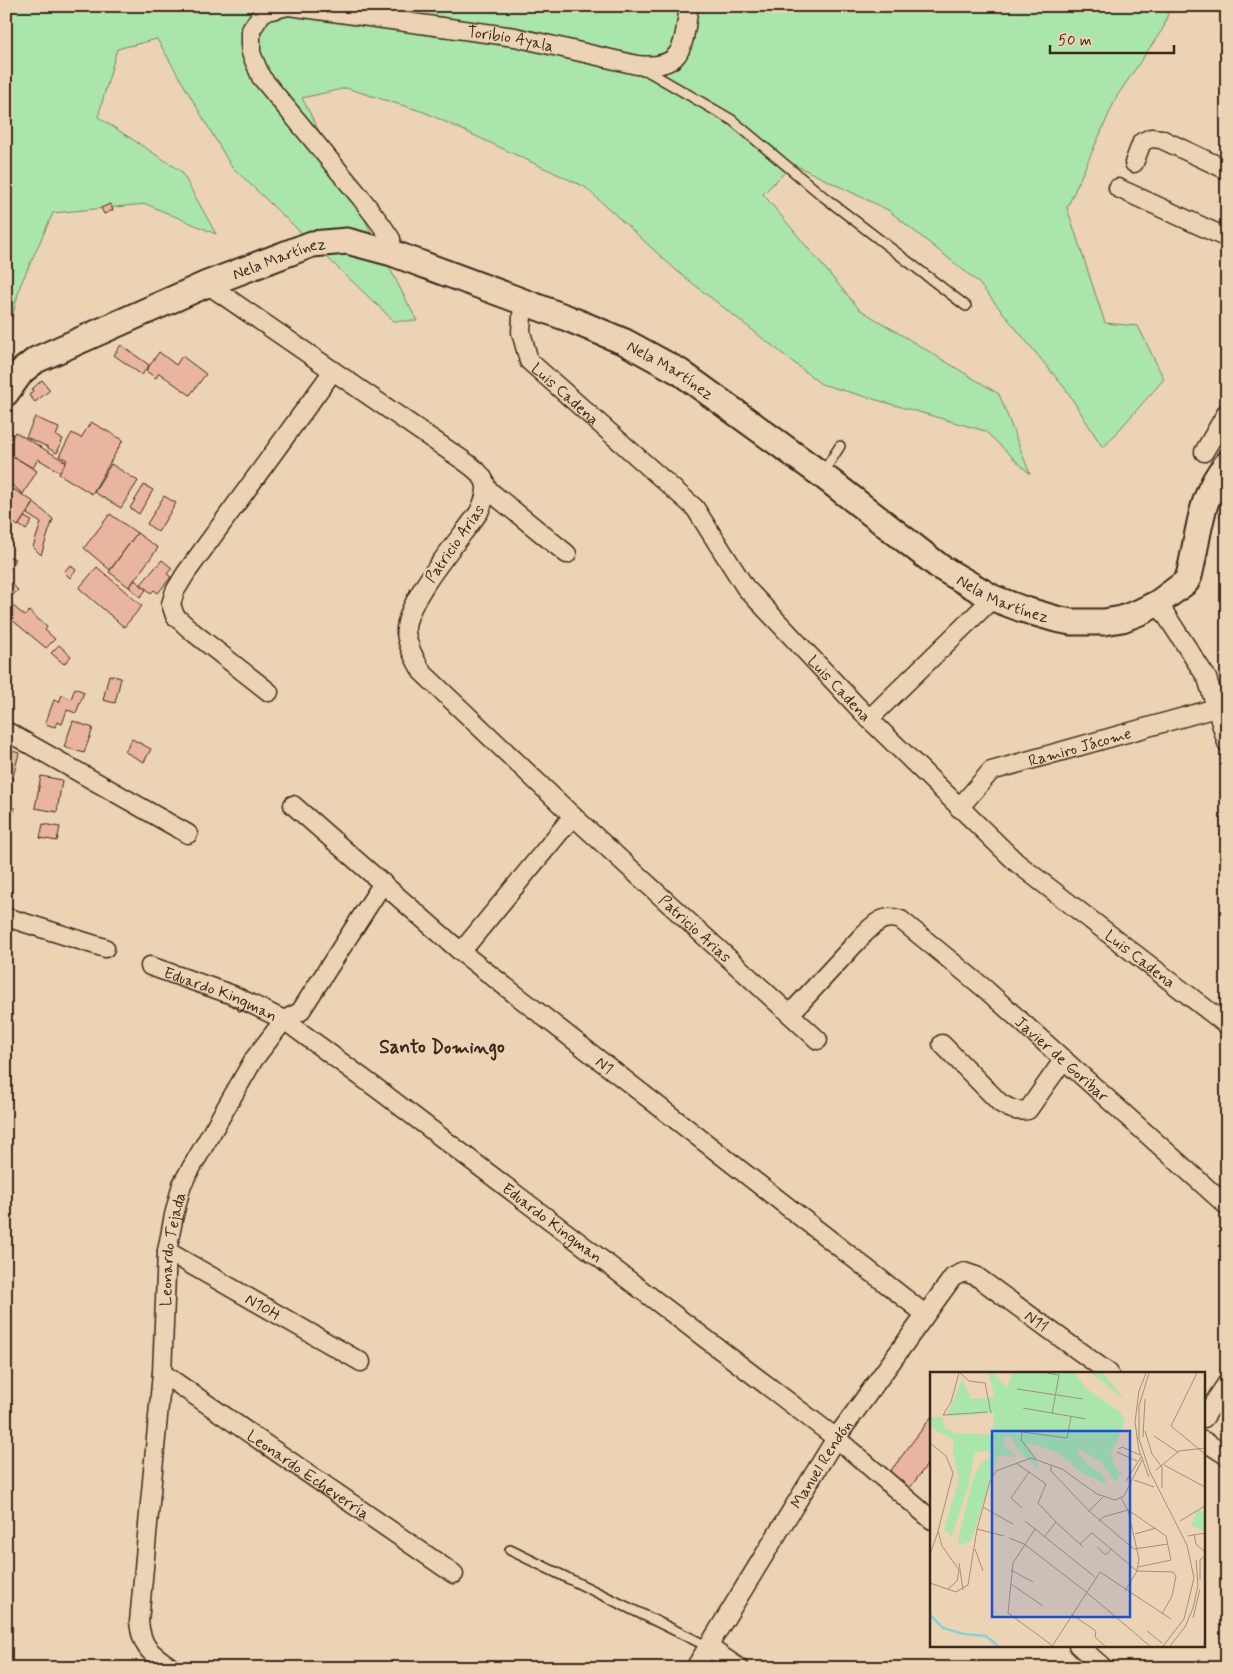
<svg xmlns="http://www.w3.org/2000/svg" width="1233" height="1674" viewBox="0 0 1233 1674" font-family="Mynerve,sans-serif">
	<rect width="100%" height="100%" fill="#ebd3b3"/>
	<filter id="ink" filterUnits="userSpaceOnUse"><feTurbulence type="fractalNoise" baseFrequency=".02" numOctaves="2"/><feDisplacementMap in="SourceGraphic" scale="10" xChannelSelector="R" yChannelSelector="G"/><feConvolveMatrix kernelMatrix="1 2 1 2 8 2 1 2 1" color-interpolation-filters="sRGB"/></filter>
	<g filter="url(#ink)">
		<polygon fill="#aae5aa" stroke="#728864" points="6,6 1170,6 1164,27 1117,96 1067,208 1105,323 1138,326 1164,379 1103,448 1067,391 977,281 888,210 793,164 763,194 859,309 999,394 1030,474 985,431 821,384 677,271 585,187 424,112 346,88 302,98 417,321 394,321 231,166 157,39 117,49 98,117 181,171 216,234 146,204 53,213 20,286 6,342"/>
		<g fill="#eab59e" stroke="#3b2a1e">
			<polygon points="110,204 113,210 104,214 101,208"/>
			<polygon points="121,345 149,365 142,375 114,355"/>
			<polygon points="159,352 176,365 182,356 206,374 190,395 159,373 156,378 146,371"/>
			<polygon points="42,380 50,390 35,402 29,395 33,391 32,389"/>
			<polygon points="35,417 59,428 56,436 63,439 57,453 48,448 48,447 26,437"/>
			<polygon points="91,422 123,440 92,494 59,474 67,460 59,456 72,433 81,438"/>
			<polygon points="15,432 66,462 60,472 38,459 33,468 6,452 6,439 10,441"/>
			<polygon points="6,452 37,471 23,494 6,480"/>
			<polygon points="111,464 138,481 121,508 94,492"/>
			<polygon points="144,485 153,490 139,514 130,508"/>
			<polygon points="13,489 34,502 18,526 6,518 6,499"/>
			<polygon points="164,496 176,503 158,532 147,524"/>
			<polygon points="34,503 53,519 41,555 33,547 41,523 27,514"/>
			<polygon points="110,514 137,533 110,570 84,548"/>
			<polygon points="24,517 32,521 26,530 19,525"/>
			<polygon points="137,533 158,548 129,587 109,572"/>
			<polygon points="6,555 15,559 6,577"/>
			<polygon points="162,560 172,568 167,574 171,577 158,593 154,590 151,593 141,584"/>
			<polygon points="70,565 76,570 70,578 64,572"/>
			<polygon points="97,567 142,606 124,627 79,588"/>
			<polygon points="7,580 18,590 8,600 6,598"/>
			<polygon points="135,580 146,590 140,597 129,587"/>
			<polygon points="6,600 25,616 29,611 47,627 45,630 55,639 46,648 6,615"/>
			<polygon points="59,645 71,656 64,664 51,653"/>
			<polygon points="109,675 121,678 115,703 103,700"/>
			<polygon points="75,688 84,692 76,713 67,710 62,724 57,722 55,727 45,724 54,700 59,702 62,695 71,699"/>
			<polygon points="73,721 93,728 84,753 64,747"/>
			<polygon points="132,739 151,749 144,762 125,752"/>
			<polygon points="6,749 19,753 11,785 6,784"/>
			<polygon points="41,776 62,780 57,812 35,808"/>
			<polygon points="6,806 15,808 10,826 6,825"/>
			<polygon points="43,824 60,827 57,841 40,838"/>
			<polygon points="932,1416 932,1458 909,1489 889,1473"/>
		</g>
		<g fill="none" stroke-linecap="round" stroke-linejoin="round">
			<defs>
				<g id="service">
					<polyline points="644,69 732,120 824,197 966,306"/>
					<polyline points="822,474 840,446"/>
					<polyline points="510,1550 707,1646"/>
				</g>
				<g id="minor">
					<polyline points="288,6 263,12 251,30 251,53 261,77 361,198 383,227 391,239 392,253"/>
					<path id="s1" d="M289,6L515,37L637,65C685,70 683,45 689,6"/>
					<polyline points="1134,163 1142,142 1151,138 1161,139 1227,170"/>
					<polyline points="1118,188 1227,238"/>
					<path d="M207,284L464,461C487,477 492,485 479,512C461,538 403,602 406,633C408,647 415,659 422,672L573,816L461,952"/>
					<path id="s2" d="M523,301L521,332L529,361L695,508L745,587L869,719L1017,863L1227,1025"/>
					<polyline points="1204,452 1227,412"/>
					<polyline points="487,489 567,554"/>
					<polyline points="1158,603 1207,678 1227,743"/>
					<polyline points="269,692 194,633 175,616 171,604 175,591 186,573 333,371"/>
					<polyline points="869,719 993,598"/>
					<polyline points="6,731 188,834"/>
					<path id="s3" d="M293,805L461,952L925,1314"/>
					<path id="s4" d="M959,808L991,771L1216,708L1227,713"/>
					<path id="s5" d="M573,816L818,1040"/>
					<polyline points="6,917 105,948"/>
					<path id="s6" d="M150,966L233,995L284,1020L383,1093L836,1438L932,1520"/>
					<path id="s7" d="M790,1014L864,934C876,923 883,914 901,920L984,988L1227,1206"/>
					<path d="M942,1044L1000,1103C1010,1109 1016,1112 1028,1110L1064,1059"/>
					<path id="s8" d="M167,1251L361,1362"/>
					<path id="s9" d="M162,1373L454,1574"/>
					<polyline points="1204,1418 1227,1383"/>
					<polyline points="1204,1441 1227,1456"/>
					<polyline points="1078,1645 1104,1668"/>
					<polyline points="707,1646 739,1668"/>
					<path id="s10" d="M172,1668C151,1653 142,1649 139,1622L162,1373L167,1251L174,1215L182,1184L254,1059L284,1020L300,1012L383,883"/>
					<path id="s11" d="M695,1668L836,1438L953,1277L964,1272L976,1276L1109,1373"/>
				</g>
				<g id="secondary">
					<path id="s12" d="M6,393L22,371L36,360L207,284L312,244L347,241L392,253L567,318L625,342L680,372L822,475L940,567L993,598L1022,609L1056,619L1071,622H1104L1122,619L1140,612L1158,603L1186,582L1189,576C1199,537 1199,495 1227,464"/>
				</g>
			</defs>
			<use href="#service" stroke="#3b2a1e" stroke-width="12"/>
			<use href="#minor" stroke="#3b2a1e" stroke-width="21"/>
			<use href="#secondary" stroke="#3b2a1e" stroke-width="29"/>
			<use href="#service" stroke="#ebd3b3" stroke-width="9"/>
			<use href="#minor" stroke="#ebd3b3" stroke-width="18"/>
			<use href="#secondary" stroke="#ebd3b3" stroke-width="25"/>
		</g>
	</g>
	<g text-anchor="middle" stroke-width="4.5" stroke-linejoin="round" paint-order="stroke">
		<g font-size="16" fill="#3b2a1e" stroke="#ebd3b3">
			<text dy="6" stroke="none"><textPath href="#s1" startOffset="224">Toribio Ayala</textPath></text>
			<text dy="6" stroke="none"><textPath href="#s12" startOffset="309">Nela Martínez</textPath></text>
			<text dy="6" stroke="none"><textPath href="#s12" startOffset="729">Nela Martínez</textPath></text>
			<text dy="6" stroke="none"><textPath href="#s2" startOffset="110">Luis Cadena</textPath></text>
			<text transform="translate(454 543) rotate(-55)" y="6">Patricio Arias</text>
			<text dy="6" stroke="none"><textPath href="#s12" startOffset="1134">Nela Martínez</textPath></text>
			<text dy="6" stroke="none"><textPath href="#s2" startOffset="515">Luis Cadena</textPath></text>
			<text dy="6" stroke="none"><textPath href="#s4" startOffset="141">Ramiro Jácome</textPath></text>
			<text dy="6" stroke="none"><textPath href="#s5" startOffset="166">Patricio Arias</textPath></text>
			<text dy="6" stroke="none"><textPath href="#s2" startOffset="920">Luis Cadena</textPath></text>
			<text dy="6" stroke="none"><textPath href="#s6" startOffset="76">Eduardo Kingman</textPath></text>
			<text dy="6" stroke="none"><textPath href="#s7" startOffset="364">Javier de Goribar</textPath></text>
			<text dy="6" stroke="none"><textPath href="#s3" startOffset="406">N1</textPath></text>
			<text dy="6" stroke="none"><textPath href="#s6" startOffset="481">Eduardo Kingman</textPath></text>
			<text dy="6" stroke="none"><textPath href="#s10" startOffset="434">Leonardo Tejada</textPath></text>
			<text dy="6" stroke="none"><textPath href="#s8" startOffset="111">N10H</textPath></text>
			<text dy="6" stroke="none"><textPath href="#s11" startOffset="569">N11</textPath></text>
			<text dy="6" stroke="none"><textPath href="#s11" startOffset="240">Manuel Rendón</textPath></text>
			<text dy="6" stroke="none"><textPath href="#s9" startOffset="178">Leonardo Echeverría</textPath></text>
		</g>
		<g font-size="19" font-weight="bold" fill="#3b2a1e" stroke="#ebd3b3">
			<text x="442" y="1053">Santo Domingo</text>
		</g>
	</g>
	<g transform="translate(930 1372)">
		<rect width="275" height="275" fill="#ebd3b3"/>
		<path d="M58,1H63L77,16L82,1H144L157,17L190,40L195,49L181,82L185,95L192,101L185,109L171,90L150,77L147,81L158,93L173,103L177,112L154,102L127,80L96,70L109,95H106L88,77L80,64H76L73,72L87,85L68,83L41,169L30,173L28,169L43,107L51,91L62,84L57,79L45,80L38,114L21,167L19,161L14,158L29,107L23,80L24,68L0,55V45H12L15,56L25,61L63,63L64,41L17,45L32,7L41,27L65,25ZM161,1H177L174,2L195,28ZM268,138L275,141V160L261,153Z" fill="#aae5aa"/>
		<path fill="none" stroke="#82d3da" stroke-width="2.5" d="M0,243L13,256L34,262L56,264L68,274"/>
		<path fill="none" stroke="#a58f77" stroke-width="1" d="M29,1L21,30L13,43L57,40M30,1L39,9L55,11L61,41M117,1L129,3L122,42M216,1L209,19L205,50L209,78L219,105M219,1L209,34V67L220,100L257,173L264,206L254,247L233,274M267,1L241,54L275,82M87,17L153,27M93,36L156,47M215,59L222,82L232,95V116M224,64L248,80M213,65L215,27M0,71L16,84L23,101L8,159L12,174L29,198L27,209L18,217M189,77L192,75L210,83M187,80L207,89M106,87L91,68L92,60L137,66L141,45M86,91L116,112L108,131L126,150L114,165M121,93V99L159,139L204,177L238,172M234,93L275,115M226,98L249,79L275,76M204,108L224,115M196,109L211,85M191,126L198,138L209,187L207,199L195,219M53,135L83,152M92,136L81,126L99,100M159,139L173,125M95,149L165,205M169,149L173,145L198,138L236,164L241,188L208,195M250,149L275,134M126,150L153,175M47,157L74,164M105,157L83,191L78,241L123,274M205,162L226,156M264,162L266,172L275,180M258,164L275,161M79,166L94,172L155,219L220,274M150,172L162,161L207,199L243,200L246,204L242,224L232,242M167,175L176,183L181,177M45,177L53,199M0,182L8,160M29,191L33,218M81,198L103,210M270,208V188L275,184M0,211L26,220L38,213L47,157L60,109L66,99L101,86L132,97L167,122L185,128L194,124L212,88M81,212L113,234M141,242L166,259L165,265L175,274M263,246L270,217M217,259L232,271M123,273L170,200L241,247M240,274L255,255L263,236L268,213L266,188"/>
		<path fill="#1d4ed8" fill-opacity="0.15" stroke="#1d4ed8" stroke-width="2.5" d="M62,59H200V245H62Z"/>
		<rect width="275" height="275" fill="none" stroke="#3b2a1e" stroke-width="2.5"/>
	</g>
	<rect width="1233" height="1674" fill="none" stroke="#ebd3b3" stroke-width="25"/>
	<rect x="12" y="12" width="1208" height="1649" fill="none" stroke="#3b2a1e" stroke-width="2" filter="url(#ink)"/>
	<path d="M1050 45v8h124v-8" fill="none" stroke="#3b2a1e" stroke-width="2.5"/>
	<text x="1058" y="45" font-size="15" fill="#3b2a1e" stroke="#ebd3b3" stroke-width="4" paint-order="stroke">50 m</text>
</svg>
